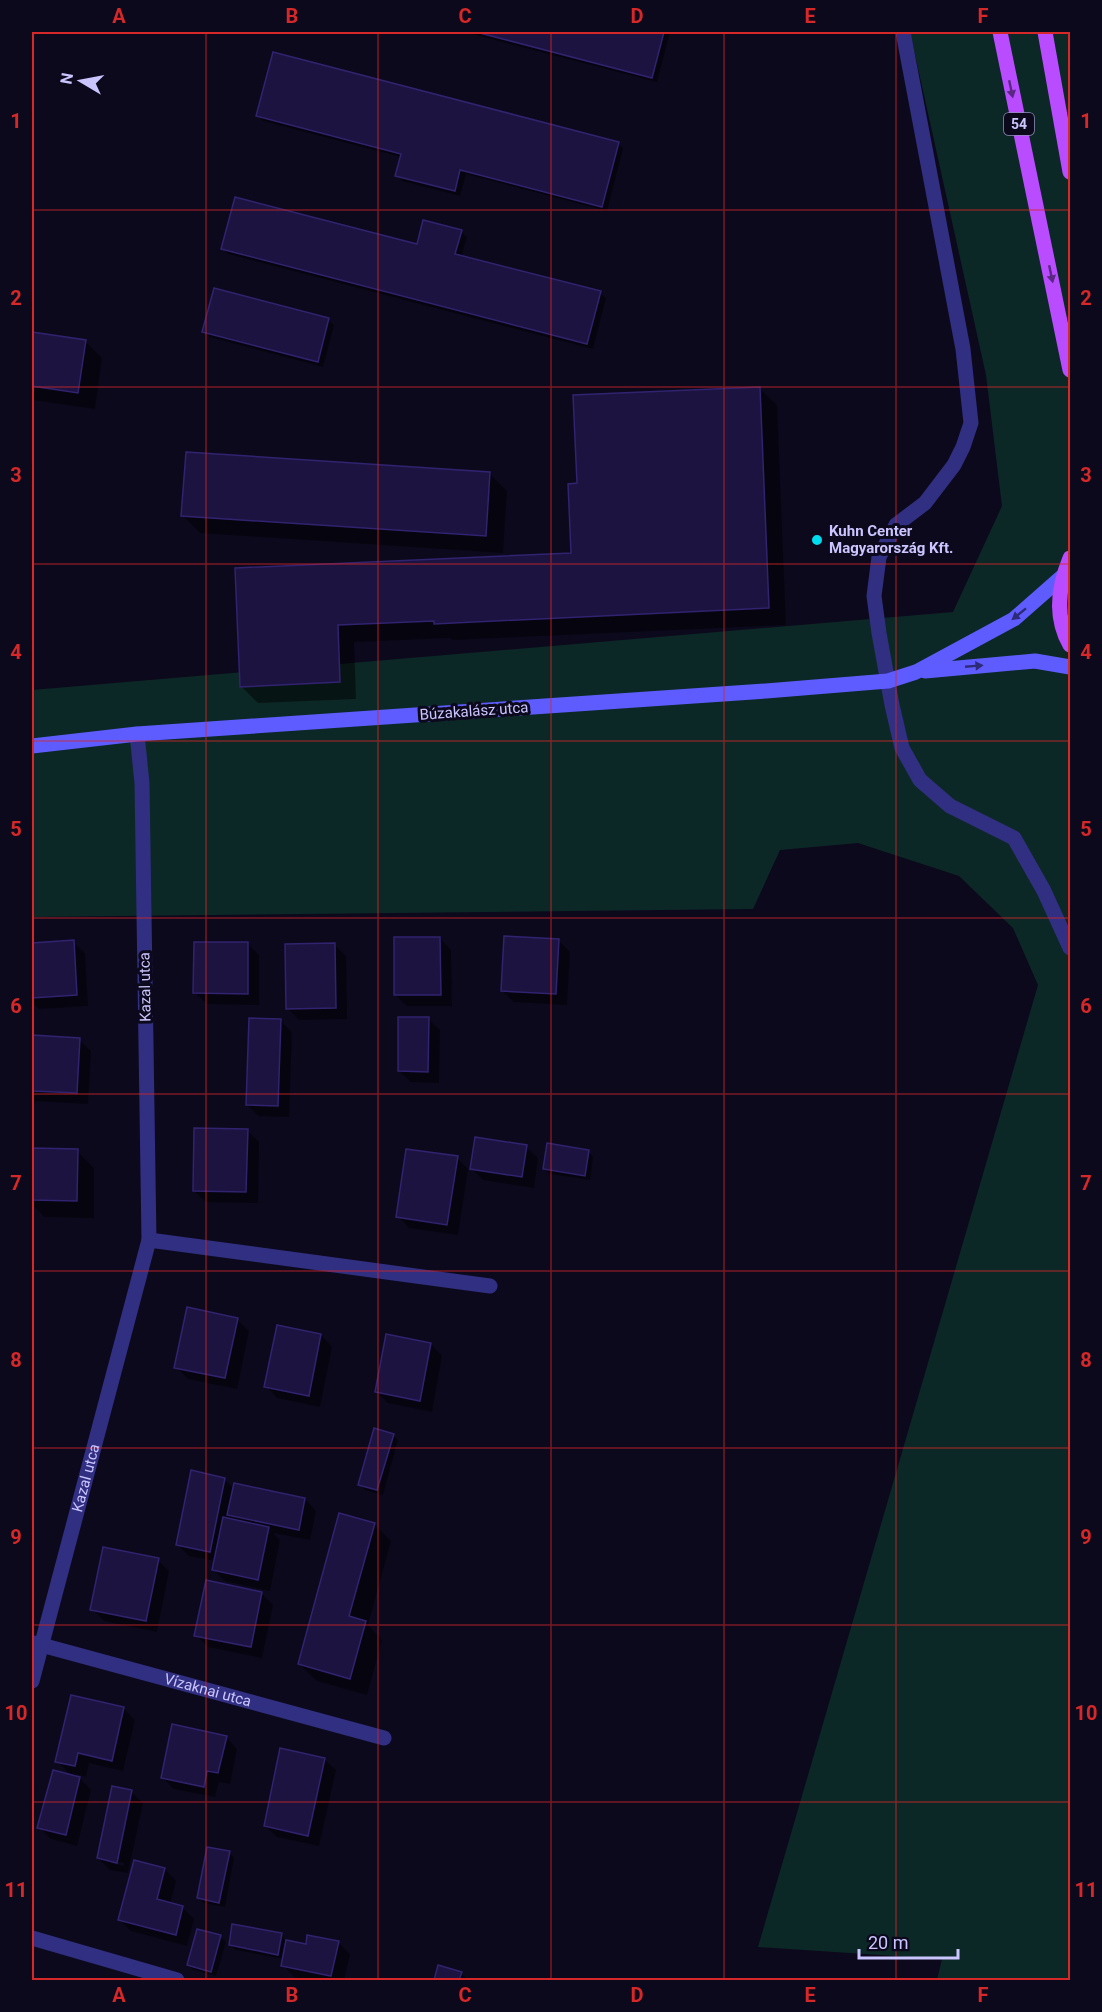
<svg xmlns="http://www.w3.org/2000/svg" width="1102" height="2012" viewBox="0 0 1102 2012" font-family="Roboto,sans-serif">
	<rect width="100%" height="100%" fill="#0c091d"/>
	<polygon fill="#0c2826" points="910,32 1070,32 1070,1980 937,1980 942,1959 758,1947 1038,985 1013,928 959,876 858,843 780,850 753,909 32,917 32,690 953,612 1002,506 986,375"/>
	<g fill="#0007" fill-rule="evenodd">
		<polygon points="464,32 670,32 657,82"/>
		<polygon points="258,116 618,143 623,149 607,211 466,174 460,196 402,181 397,175 401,157 263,121"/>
		<polygon points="461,232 467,237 461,257 600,293 606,298 593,349 228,254 223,249 418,246"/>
		<polygon points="328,320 334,325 323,367 210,337 204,331"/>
		<polygon points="32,333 85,341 102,358 95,409 32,400"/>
		<polygon points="759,388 777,405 786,625 453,640 450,638 354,642 356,699 258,703 241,686 237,569 572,554 579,485"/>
		<polygon points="489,473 507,491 503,553 200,533 183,516"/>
		<polygon points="440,938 451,950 452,1006 407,1006 395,995"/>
		<polygon points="558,940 570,952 567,1005 514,1002 502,991"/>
		<polygon points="73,942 85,953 88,1006 39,1009 32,1002 32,944"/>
		<polygon points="248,944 259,955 259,1005 207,1004 195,993"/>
		<polygon points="334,944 346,956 347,1019 299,1020 288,1009"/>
		<polygon points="428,1019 440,1030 439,1083 411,1082 399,1071"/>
		<polygon points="280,1020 292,1032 289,1117 259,1116 247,1105"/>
		<polygon points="32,1037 79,1040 91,1051 88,1104 32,1101"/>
		<polygon points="247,1130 259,1142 258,1203 206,1202 194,1191"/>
		<polygon points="526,1147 538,1158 534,1188 483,1180 472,1169"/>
		<polygon points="32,1150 77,1151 94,1168 94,1218 44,1217 32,1204"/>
		<polygon points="588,1151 593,1157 590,1180 550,1174 544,1169"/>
		<polygon points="457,1158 468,1169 458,1235 409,1228 398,1216"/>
		<polygon points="237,1320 249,1331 237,1389 188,1379 176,1367"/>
		<polygon points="321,1335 332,1347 320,1407 277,1398 266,1386"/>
		<polygon points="431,1344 442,1356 432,1412 388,1403 376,1392"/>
		<polygon points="393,1435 398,1440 383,1495 365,1490 360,1485"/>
		<polygon points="224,1479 234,1489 305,1499 316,1511 310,1540 273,1533 280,1540 270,1591 225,1581 213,1570 215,1561 189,1556 178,1545"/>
		<polygon points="374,1524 391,1541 368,1625 382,1640 367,1695 317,1681 299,1664"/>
		<polygon points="158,1560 169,1571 157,1632 104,1621 92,1609"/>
		<polygon points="261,1593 273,1605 262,1658 208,1647 196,1635"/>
		<polygon points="123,1708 135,1720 123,1771 89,1763 86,1777 76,1774 91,1790 77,1846 51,1839 39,1827 72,1776 57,1761"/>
		<polygon points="226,1737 237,1749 230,1784 219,1782 215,1797 174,1789 162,1777"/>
		<polygon points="324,1759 336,1770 319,1846 277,1837 265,1826"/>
		<path d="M131,1792L143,1803L128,1873L110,1870L98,1858ZM110,1860L124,1863V1866L110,1863Z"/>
		<polygon points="229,1852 234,1858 225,1907 204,1903 198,1898"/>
		<polygon points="165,1869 176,1881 170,1904 182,1907 194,1919 187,1946 131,1931 120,1920"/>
		<polygon points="281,1934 286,1942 307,1946 338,1942 350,1954 344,1980 312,1980 294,1977 283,1965 284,1959 236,1950 230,1945"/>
		<polygon points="220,1936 226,1942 216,1976 194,1970 188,1965"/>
		<polygon points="439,1967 461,1973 466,1978 466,1980 435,1980"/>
	</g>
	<g fill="#1c1340" stroke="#31236f" stroke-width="1.5">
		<polygon points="476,32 664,32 652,78"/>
		<polygon points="273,52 619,142 602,207 460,170 455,191 395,176 401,154 256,116"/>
		<polygon points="235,197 417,244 423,220 462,230 455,254 601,291 587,344 221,249"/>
		<polygon points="214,288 329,318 318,362 202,332"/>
		<polygon points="32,332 86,340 78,393 32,386"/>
		<polygon points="760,387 769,608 434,624 434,621 338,625 340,682 240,687 235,568 571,553 568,484 577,483 573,395"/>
		<polygon points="186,452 490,472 486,536 181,516"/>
		<polygon points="504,936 559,939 556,994 501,991"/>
		<polygon points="394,937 440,937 441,995 394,995"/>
		<polygon points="74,940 77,995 32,998 32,943"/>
		<polygon points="194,942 248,942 248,994 193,993"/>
		<polygon points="335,943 336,1008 286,1009 285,944"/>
		<polygon points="398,1017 429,1017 428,1072 398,1071"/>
		<polygon points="249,1018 281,1019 278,1106 246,1105"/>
		<polygon points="32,1035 80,1038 77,1093 32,1091"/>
		<polygon points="194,1128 248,1129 246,1192 193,1191"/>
		<polygon points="475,1137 527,1145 522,1177 470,1169"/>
		<polygon points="547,1143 589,1150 585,1176 543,1169"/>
		<polygon points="32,1148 78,1149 77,1201 32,1200"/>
		<polygon points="406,1149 458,1156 447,1225 396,1217"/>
		<polygon points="187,1307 238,1318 225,1378 174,1368"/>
		<polygon points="277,1325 321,1334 309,1396 264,1387"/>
		<polygon points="386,1334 431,1343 420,1401 375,1392"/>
		<polygon points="374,1428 394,1434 377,1490 358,1485"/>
		<polygon points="191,1470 225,1478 210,1552 176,1545"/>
		<polygon points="234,1483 305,1498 299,1530 227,1515"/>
		<polygon points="339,1513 375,1523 349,1616 366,1621 350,1679 298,1664"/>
		<polygon points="223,1517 269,1527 258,1580 212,1570"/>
		<polygon points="103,1547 159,1558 146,1621 90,1610"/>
		<polygon points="206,1580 262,1592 251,1647 194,1636"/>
		<polygon points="71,1695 124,1707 112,1761 78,1753 75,1766 55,1762"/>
		<polygon points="172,1724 227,1736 218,1773 207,1771 204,1787 161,1778"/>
		<polygon points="280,1748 325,1758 308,1836 264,1826"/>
		<polygon points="53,1770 80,1777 66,1835 37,1828"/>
		<polygon points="112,1786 132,1790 117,1863 97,1858"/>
		<polygon points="207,1847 230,1851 219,1903 197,1898"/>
		<polygon points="134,1860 165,1868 157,1899 183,1906 176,1935 118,1920"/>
		<polygon points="232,1924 282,1933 278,1955 229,1945"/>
		<polygon points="197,1929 221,1935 211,1972 187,1965"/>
		<polygon points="307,1935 339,1941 331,1976 281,1966 286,1940 306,1944"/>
		<polygon points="438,1965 462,1972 459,1980 434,1980"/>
	</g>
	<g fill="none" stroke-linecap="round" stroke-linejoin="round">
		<g stroke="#312f82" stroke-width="15">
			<polyline points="903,32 963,349 971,423 963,447 954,465 925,503 896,525 879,557 874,596 879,633 892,705 902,748 920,780 950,806 1014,838 1044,891 1070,948"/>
			<polyline points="149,1240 490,1286"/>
			<path id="s1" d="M34,1643L384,1738"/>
			<path id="s2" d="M32,1681L149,1240L142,783L137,734"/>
			<polyline points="32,1938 177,1980"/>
		</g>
		<g stroke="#5f5cff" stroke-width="15">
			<polyline points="925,671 1035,661 1070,667"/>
			<polyline points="32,746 137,734 766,691 888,681 916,672 1014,619 1063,576"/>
		</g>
		<g stroke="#ba4cff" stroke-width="15">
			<polyline points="1000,32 1070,370"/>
			<polyline points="1045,32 1070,172"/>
			<path d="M1070,558C1058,587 1054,617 1070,645"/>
		</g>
	</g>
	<defs><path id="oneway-solid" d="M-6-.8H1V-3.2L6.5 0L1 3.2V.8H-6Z" transform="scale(1.5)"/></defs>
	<g fill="#5a2783">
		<use href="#oneway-solid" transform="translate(1011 89) rotate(78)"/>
		<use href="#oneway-solid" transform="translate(1051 274) rotate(78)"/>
	</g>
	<g fill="#2d2a77">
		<use href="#oneway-solid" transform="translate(1019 614) rotate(141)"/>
		<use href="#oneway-solid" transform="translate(974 666) rotate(-5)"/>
	</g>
	<path fill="none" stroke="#d62828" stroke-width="1.5" stroke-opacity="0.55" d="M206,32V1980M378,32V1980M551,32V1980M724,32V1980M896,32V1980M32,210H1070M32,387H1070M32,564H1070M32,741H1070M32,918H1070M32,1094H1070M32,1271H1070M32,1448H1070M32,1625H1070M32,1802H1070"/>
	<circle fill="#00dbf0" stroke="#0c091d" stroke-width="2" cx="817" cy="540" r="6"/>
	<g text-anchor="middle" stroke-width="6" stroke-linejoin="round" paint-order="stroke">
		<rect fill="#0c091d" stroke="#928dbb" stroke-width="1.5" x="1004" y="113" width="30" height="22" rx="4.5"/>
		<g font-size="14" font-weight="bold" fill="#cbc5ff">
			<text x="1019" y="129">54</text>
		</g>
		<g font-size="15" font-weight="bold" fill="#cbc5ff" stroke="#0c091d" text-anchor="start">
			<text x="829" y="536">Kuhn Center<tspan x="829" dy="17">Magyarország Kft.</tspan></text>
		</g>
		<g font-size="15" fill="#cbc5ff" stroke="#0c091d">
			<text transform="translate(474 711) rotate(-4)" y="5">Búzakalász utca</text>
			<text transform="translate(145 987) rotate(-91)" y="5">Kazal utca</text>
			<text dy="5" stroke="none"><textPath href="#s2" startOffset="210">Kazal utca</textPath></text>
			<text dy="5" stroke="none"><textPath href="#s1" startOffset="180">Vízaknai utca</textPath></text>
		</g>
	</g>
	<rect width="1102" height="2012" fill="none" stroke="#0c091d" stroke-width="66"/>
	<g transform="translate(81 81) rotate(280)" stroke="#0c091d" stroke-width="4.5" paint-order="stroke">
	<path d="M0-4.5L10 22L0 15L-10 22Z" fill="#cbc5ff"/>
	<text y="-9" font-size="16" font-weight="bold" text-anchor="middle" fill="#cbc5ff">N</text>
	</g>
	<path d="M859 1949v9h99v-9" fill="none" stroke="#cbc5ff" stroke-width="3"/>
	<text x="868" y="1949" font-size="18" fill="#cbc5ff" stroke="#0c091d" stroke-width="4.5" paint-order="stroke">20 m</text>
	<rect x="33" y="33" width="1036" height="1946" fill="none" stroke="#d62828" stroke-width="2"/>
	<g font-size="20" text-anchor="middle" font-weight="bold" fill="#d62828">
		<text x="119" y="23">A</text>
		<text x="292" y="23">B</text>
		<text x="465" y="23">C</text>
		<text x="637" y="23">D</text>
		<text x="810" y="23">E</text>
		<text x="983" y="23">F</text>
		<text x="16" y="128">1</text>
		<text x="1086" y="128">1</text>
		<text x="16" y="305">2</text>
		<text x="1086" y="305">2</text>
		<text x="16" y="482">3</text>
		<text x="1086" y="482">3</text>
		<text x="16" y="659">4</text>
		<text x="1086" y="659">4</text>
		<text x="16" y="836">5</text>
		<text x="1086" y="836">5</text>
		<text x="16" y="1013">6</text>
		<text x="1086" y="1013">6</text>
		<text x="16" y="1190">7</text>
		<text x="1086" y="1190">7</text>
		<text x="16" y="1367">8</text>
		<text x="1086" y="1367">8</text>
		<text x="16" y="1544">9</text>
		<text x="1086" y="1544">9</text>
		<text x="16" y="1720">10</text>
		<text x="1086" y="1720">10</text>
		<text x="16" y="1897">11</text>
		<text x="1086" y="1897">11</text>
		<text x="119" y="2002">A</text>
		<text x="292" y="2002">B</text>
		<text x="465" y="2002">C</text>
		<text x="637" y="2002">D</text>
		<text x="810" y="2002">E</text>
		<text x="983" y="2002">F</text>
	</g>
</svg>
